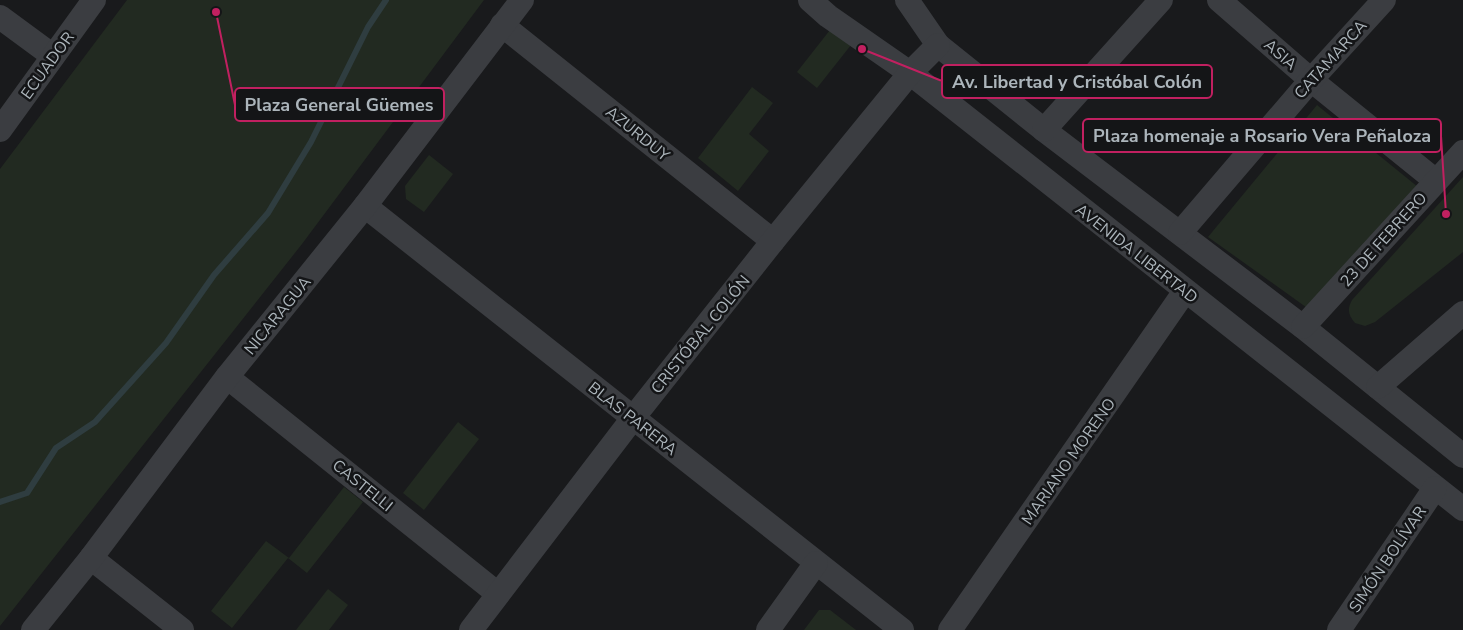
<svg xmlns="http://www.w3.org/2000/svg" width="1463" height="630" viewBox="0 0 1463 630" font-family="'Nunito Sans',sans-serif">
	<rect width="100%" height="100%" fill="#191a1c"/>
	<g fill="#222a21">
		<polygon points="127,0 484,0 302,244 0,626 0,169"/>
		<polygon points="830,30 851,45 817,88 797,72"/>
		<polygon points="752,87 773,103 749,134 769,151 738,191 698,158"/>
		<polygon points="1317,105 1418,187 1310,310 1208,237"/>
		<polygon points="429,155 453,174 424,212 406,199 405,186"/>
		<path d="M1463,177V252L1375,322L1365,326L1355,323C1348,315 1347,309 1352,300Z"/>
		<polygon points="458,422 479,439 424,510 403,493"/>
		<polygon points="344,487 363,502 307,573 288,558 232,628 211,611 266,541 289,558"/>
		<polygon points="328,589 348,605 329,630 296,630"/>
		<polygon points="819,610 830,610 856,630 804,630"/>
	</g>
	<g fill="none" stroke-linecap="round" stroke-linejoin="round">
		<polyline stroke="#2f3d40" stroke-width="6" points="0,502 27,493 56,448 95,422 166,343 214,275 268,213 311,142 368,27 386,0"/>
		<g stroke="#3b3d41" stroke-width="24">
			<polyline points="810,0 828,16 910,73 1463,509"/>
			<polyline points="907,0 938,45 1044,130 1303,327 1463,456"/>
			<polyline points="1219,0 1311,80 1436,181"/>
			<polyline points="0,17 53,56"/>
			<polyline points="502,25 773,241"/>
			<polyline points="0,130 94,0"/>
			<polyline points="1044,130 1161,0"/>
			<polyline points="365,206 902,630"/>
			<polyline points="1180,233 1311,80 1384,0"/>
			<polyline points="1303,327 1463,152"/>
			<polyline points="227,377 498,594"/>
			<polyline points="1378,387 1463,313"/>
			<polyline points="91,558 182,630"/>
			<polyline points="33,630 91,558 227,377 365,206 522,0"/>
			<polyline points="471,630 633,418 773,241 910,73 938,45"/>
			<polyline points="768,630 816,563"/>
			<polyline points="950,630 1185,291"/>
			<polyline points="1339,630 1435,488"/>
		</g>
	</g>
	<g text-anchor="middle" stroke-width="5" stroke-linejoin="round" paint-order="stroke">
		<g font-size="16" fill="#acb5bb" stroke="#141517">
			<text transform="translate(1281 54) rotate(41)" y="6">ASIA</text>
			<text transform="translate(1330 59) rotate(-48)" y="6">CATAMARCA</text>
			<text transform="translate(47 65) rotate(-54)" y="6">ECUADOR</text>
			<text transform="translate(638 133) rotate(39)" y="6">AZURDUY</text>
			<text transform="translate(1383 239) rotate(-48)" y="6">23 DE FEBRERO</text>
			<text transform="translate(1137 253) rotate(38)" y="6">AVENIDA LIBERTAD</text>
			<text transform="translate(277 315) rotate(-51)" y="6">NICARAGUA</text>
			<text transform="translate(700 334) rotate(-51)" y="6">CRISTÓBAL COLÓN</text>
			<text transform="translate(633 418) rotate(38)" y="6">BLAS PARERA</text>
			<text transform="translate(1068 461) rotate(-55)" y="6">MARIANO MORENO</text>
			<text transform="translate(363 485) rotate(39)" y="6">CASTELLI</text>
			<text transform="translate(1387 559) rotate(-56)" y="6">SIMÓN BOLÍVAR</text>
		</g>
	</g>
	<path fill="none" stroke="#c12060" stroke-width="2" d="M862 49L942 81M216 12L235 105M1446 214L1441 136"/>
	<g fill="#c12060" stroke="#141517" stroke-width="2">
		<circle cx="862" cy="49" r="5"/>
		<circle cx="216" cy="12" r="5"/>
		<circle cx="1446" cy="214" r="5"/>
	</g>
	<g fill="#141517" stroke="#c12060" stroke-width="2">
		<rect x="942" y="65" width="270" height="33" rx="5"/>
		<rect x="235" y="88" width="209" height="33" rx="5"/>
		<rect x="1083" y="119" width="358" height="33" rx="5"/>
	</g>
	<g font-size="18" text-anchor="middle" font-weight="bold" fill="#acb5bb">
		<text x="1077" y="88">Av. Libertad y Cristóbal Colón</text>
		<text x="339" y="111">Plaza General Güemes</text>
		<text x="1262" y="142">Plaza homenaje a Rosario Vera Peñaloza</text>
	</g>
</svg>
